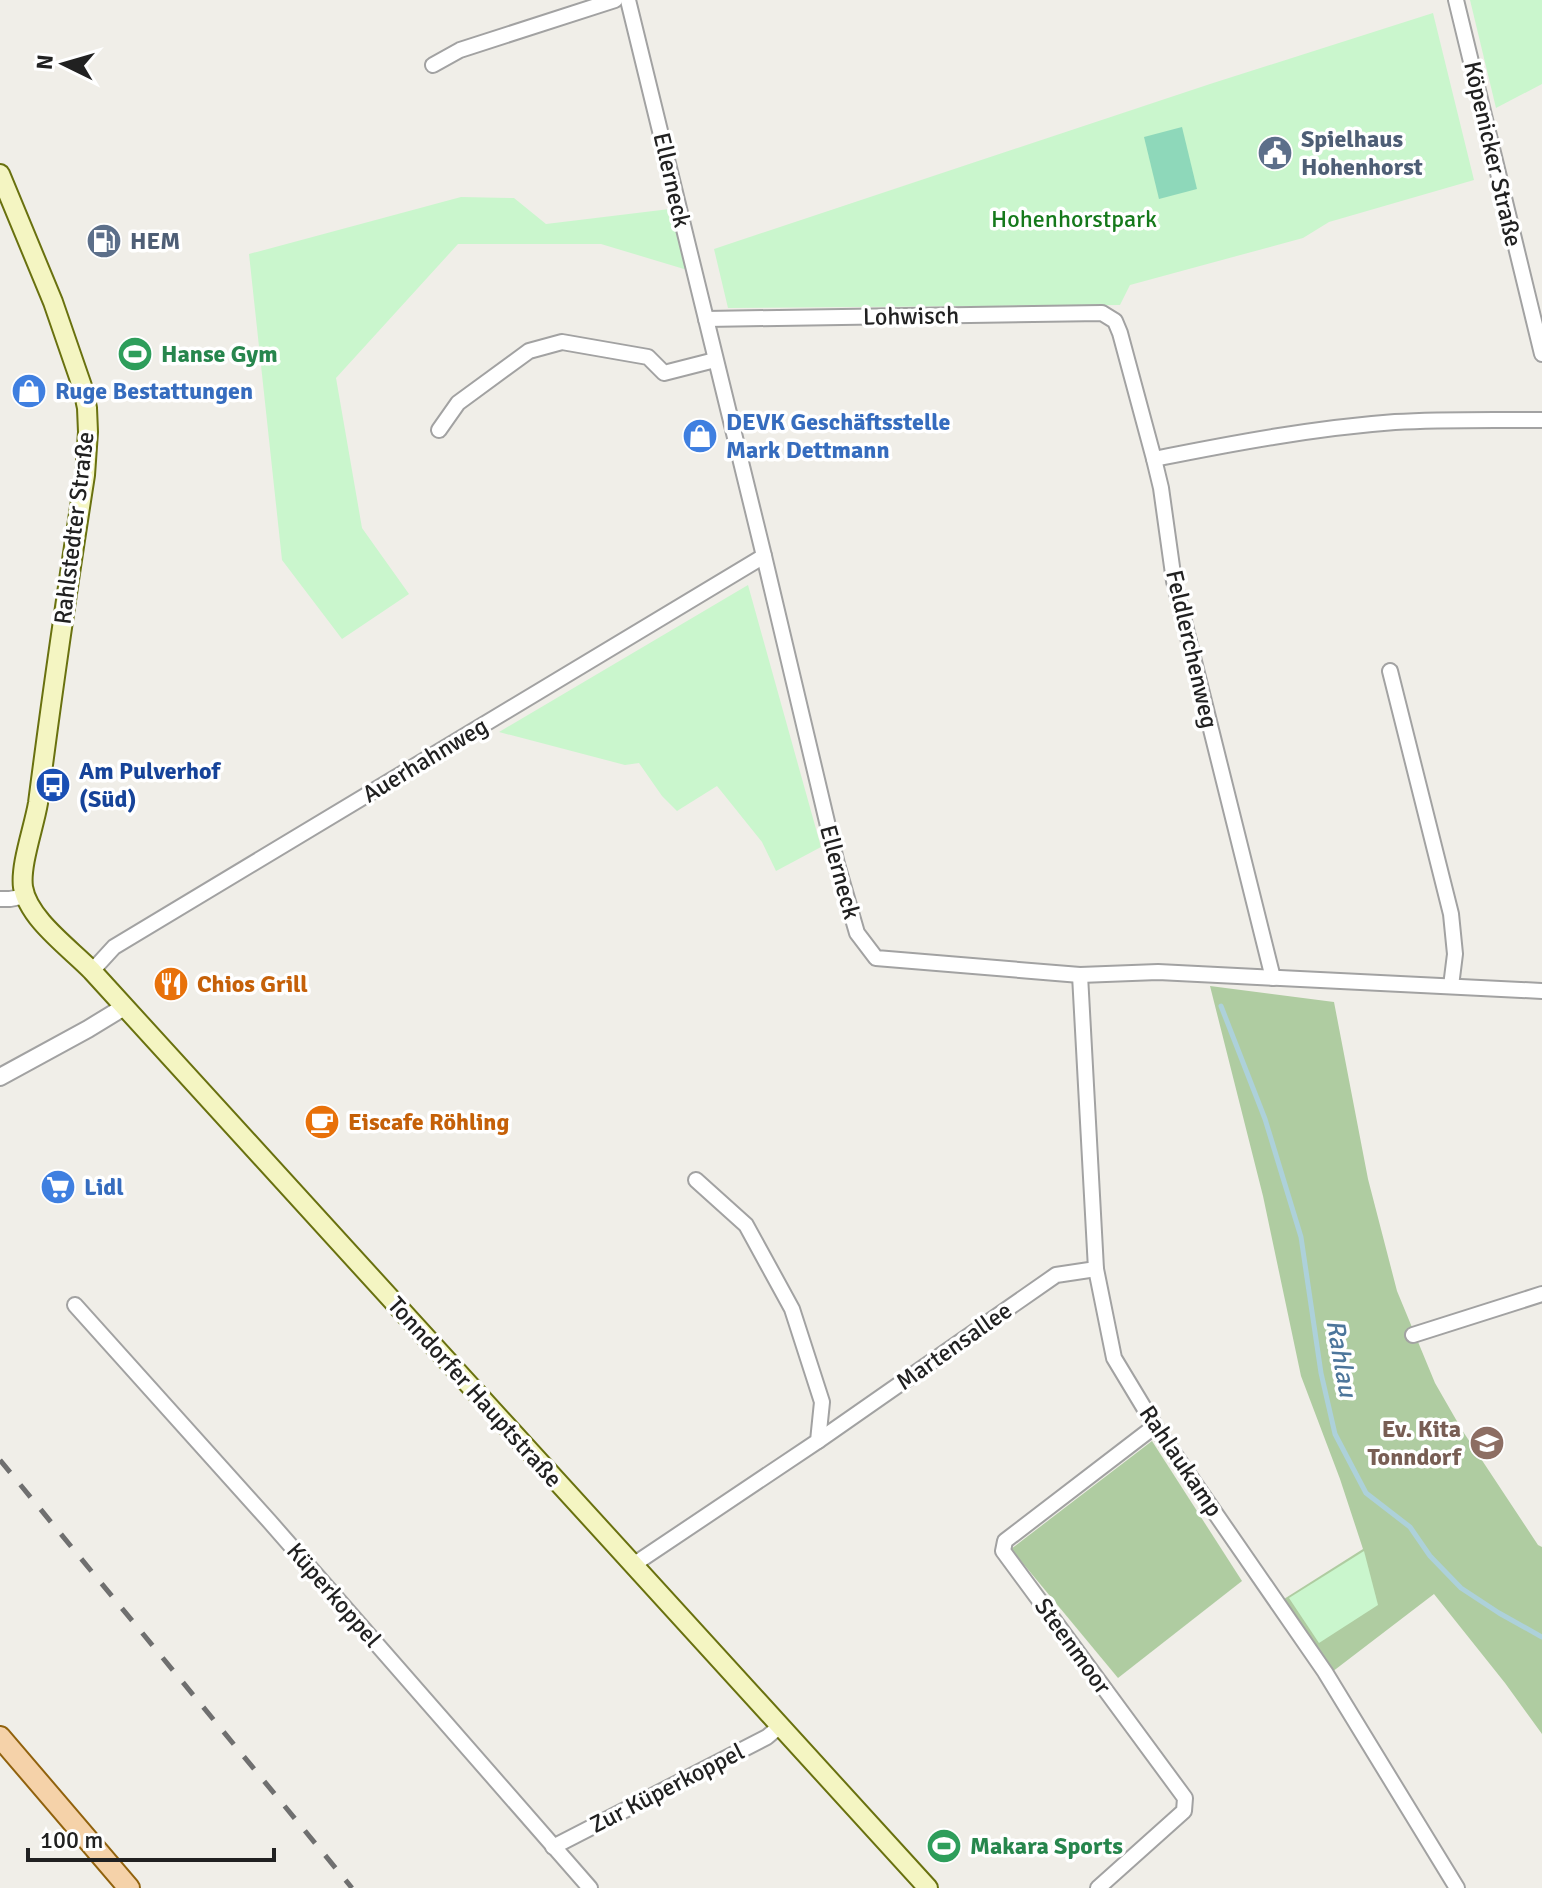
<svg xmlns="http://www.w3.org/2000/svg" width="1542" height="1888" viewBox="0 0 1542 1888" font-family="Signika,sans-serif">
	<rect width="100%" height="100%" fill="#f0eee8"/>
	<g fill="#afcca1">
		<polygon points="1210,986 1334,1002 1368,1179 1397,1291 1435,1383 1462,1430 1538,1545 1542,1547 1542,1734 1505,1683 1434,1594 1332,1672 1284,1599 1363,1549 1340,1479 1301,1376 1263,1196"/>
		<polygon points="1152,1441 1242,1581 1118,1678 1011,1549"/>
	</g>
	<g fill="#caf6cd">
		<polygon points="1470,0 1542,0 1542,84 1496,108"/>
		<polygon points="1433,13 1474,180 1329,222 1303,238 1130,285 1120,305 728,308 714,249 1210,84"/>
		<polygon points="461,197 514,198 546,224 678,208 694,272 601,244 458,244 336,378 362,528 409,594 342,639 282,560 249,254"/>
		<polygon points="748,585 821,847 776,871 762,842 717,786 677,811 662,796 639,763 625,765 499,732"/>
		<polygon points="1364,1551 1378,1605 1319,1643 1289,1598"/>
	</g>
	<polygon fill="#8ed8ba" points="1182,127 1197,189 1159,199 1144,137"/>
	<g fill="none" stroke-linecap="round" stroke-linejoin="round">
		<polyline stroke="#add1da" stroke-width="5" points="1221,1006 1265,1119 1301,1237 1321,1373 1335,1434 1366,1493 1410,1527 1430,1556 1461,1588 1499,1613 1542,1637"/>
		<defs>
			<g id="minor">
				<polyline points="628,0 764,556 837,864 857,933 876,958 1080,975 1158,972 1542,991"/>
				<polyline points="1456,0 1542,354"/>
				<polyline points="433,65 460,50 615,0"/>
				<polyline points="706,319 1102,313 1115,321 1120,333 1154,459 1161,488 1174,581 1273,978"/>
				<polyline points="439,430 458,403 529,351 562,342 648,357 664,373 715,360"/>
				<path d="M1154,459C1234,443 1314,428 1395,422C1444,419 1493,420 1542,420"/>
				<polyline points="1390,671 1451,914 1455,954 1451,986"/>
				<polyline points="0,899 10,899 26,896"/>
				<polyline points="92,971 114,947 764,556"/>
				<polyline points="1080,975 1096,1269 1114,1358 1155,1426 1325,1672 1457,1888"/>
				<polyline points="75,1305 270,1522 590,1888"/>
				<polyline points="1413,1335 1542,1294"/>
				<polyline points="818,1441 1056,1275 1096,1269"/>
				<polyline points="633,1565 818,1441 822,1402 792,1309 746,1225 696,1180"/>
				<polyline points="553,1847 767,1737 780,1726"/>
				<polyline points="1098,1888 1184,1811 1185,1798 1003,1551 1005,1541 1155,1426"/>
			</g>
			<polyline id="tertiary" points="0,1077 88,1029 124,1007"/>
			<path id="secondary" d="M0,174L53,302L83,389L87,408L88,432L85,475C68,584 52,694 38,803C34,827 20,865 23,887C28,919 71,949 92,971L928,1888"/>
			<polyline id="primary" points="0,1737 129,1888"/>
		</defs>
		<use href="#minor" stroke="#a2a2a2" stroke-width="18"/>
		<use href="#tertiary" stroke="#a2a2a2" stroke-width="20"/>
		<use href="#secondary" stroke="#69710f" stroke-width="22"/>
		<use href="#primary" stroke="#91620d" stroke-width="24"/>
		<use href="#minor" stroke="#fff" stroke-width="14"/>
		<use href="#tertiary" stroke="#fff" stroke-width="16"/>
		<use href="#secondary" stroke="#f4f5c2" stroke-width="18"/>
		<use href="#primary" stroke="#f5d2a9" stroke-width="20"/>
		<polyline stroke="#6f6f6f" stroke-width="5" stroke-dasharray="16 16" stroke-linecap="butt" points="0,1460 352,1888"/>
	</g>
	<defs>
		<symbol id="civic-disc" viewBox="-11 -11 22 22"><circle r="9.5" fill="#5c6f8a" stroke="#fff"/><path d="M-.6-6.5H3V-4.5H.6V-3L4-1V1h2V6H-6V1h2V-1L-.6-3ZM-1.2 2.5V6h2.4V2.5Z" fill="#fff"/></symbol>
		<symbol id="fuel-disc" viewBox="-11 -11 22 22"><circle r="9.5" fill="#5c6f8a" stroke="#fff"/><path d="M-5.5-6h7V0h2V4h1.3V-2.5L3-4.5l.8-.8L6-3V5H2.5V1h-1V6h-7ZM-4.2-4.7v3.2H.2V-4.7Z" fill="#fff"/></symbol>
		<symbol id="stadium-disc" viewBox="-11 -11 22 22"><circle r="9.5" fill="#2e9e5b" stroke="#fff"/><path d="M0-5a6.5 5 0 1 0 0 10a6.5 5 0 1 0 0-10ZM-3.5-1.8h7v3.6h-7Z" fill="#fff"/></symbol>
		<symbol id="shop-disc" viewBox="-11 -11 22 22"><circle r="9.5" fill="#3f7fe0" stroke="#fff"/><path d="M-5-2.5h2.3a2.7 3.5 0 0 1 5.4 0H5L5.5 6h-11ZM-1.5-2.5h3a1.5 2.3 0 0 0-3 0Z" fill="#fff"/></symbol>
		<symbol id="bus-disc" viewBox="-11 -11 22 22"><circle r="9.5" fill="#1a4fb4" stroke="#fff"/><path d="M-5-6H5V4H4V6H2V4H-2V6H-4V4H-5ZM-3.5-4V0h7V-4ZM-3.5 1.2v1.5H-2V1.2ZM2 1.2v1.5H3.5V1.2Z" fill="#fff"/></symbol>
		<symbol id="restaurant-disc" viewBox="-11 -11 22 22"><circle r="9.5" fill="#e8710a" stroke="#fff"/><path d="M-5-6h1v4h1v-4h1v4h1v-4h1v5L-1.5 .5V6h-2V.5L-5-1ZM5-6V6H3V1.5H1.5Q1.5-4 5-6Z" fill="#fff"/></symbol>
		<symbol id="cafe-disc" viewBox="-11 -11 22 22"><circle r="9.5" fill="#e8710a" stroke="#fff"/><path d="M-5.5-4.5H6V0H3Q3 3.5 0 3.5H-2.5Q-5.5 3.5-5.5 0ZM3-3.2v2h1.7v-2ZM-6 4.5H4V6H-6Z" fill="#fff"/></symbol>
		<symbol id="supermarket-disc" viewBox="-11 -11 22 22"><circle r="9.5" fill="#3f7fe0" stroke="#fff"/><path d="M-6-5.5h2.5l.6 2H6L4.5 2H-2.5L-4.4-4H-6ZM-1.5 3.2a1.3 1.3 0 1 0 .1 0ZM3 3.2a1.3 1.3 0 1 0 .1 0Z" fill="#fff"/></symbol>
		<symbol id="school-disc" viewBox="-11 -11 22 22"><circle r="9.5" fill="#8d6e63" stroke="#fff"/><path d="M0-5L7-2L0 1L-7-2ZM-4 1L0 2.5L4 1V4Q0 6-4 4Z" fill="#fff"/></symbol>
	</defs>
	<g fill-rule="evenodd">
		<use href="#civic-disc" x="1255" y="133" width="40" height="40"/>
		<use href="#fuel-disc" x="84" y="221" width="40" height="40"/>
		<use href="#stadium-disc" x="115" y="334" width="40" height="40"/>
		<use href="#shop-disc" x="9" y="371" width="40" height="40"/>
		<use href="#shop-disc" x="680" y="416" width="40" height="40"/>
		<use href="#bus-disc" x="33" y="765" width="40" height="40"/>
		<use href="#restaurant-disc" x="151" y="964" width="40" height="40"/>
		<use href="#cafe-disc" x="302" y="1102" width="40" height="40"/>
		<use href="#supermarket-disc" x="38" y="1167" width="40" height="40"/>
		<use href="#school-disc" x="1467" y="1423" width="40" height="40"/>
		<use href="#stadium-disc" x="924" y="1826" width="40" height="40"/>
	</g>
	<g text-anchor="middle" stroke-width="7" stroke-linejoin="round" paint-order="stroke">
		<g font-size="24" font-weight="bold" fill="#4e5e75" stroke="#fff" text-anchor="start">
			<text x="1301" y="147">Spielhaus<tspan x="1301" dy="28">Hohenhorst</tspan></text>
			<text x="130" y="249">HEM</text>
		</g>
		<g font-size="24" fill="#212121" stroke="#fff">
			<text transform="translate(1493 154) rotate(77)" y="8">Köpenicker Straße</text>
			<text transform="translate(672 180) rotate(77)" y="8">Ellerneck</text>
			<text transform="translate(911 316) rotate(-1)" y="8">Lohwisch</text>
			<text transform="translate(74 528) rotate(-83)" y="8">Rahlstedter Straße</text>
			<text transform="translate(1192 649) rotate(77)" y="8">Feldlerchenweg</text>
			<text transform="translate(425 760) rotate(-31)" y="8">Auerhahnweg</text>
			<text transform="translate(840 872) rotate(75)" y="8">Ellerneck</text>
			<text transform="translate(954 1346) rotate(-35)" y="8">Martensallee</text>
			<text transform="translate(475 1392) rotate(48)" y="8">Tonndorfer Hauptstraße</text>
			<text transform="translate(1181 1461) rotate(56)" y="8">Rahlaukamp</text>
			<text transform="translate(334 1595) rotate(49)" y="8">Küperkoppel</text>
			<text transform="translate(1073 1646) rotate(54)" y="8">Steenmoor</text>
			<text transform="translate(667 1788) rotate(-27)" y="8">Zur Küperkoppel</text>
		</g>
		<g font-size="24" fill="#15791b" stroke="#fff">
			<text x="1074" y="227">Hohenhorstpark</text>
		</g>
		<g font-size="24" font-weight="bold" fill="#27864d" stroke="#fff" text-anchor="start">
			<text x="161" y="362">Hanse Gym</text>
			<text x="970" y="1854">Makara Sports</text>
		</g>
		<g font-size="24" font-weight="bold" fill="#366cbe" stroke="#fff" text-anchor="start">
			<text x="55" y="399">Ruge Bestattungen</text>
			<text x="726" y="430">DEVK Geschäftsstelle<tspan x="726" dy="28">Mark Dettmann</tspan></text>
			<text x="84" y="1195">Lidl</text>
		</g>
		<g font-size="24" font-weight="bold" fill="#164399" stroke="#fff" text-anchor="start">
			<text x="79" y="779">Am Pulverhof<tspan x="79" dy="28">(Süd)</tspan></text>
		</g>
		<g font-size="24" font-weight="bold" fill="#c56008" stroke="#fff" text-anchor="start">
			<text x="197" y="992">Chios Grill</text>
			<text x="348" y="1130">Eiscafe Röhling</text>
		</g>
		<g font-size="24" font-weight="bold" fill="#785e54" stroke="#fff" text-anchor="end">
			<text x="1461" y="1437">Ev. Kita<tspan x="1461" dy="28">Tonndorf</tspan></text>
		</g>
		<g font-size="26" font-style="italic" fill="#4d769b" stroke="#fff">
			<text transform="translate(1342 1358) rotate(80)" y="9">Rahlau</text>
		</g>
	</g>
	<g transform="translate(64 64) rotate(275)" stroke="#ffffff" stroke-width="6" paint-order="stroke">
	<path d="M0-6L14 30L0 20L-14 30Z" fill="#212121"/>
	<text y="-12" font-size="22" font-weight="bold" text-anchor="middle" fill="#212121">N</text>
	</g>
	<path d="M28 1848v12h246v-12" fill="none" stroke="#212121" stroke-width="4"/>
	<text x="40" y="1848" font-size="24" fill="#212121" stroke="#ffffff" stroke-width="6" paint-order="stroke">100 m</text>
</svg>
